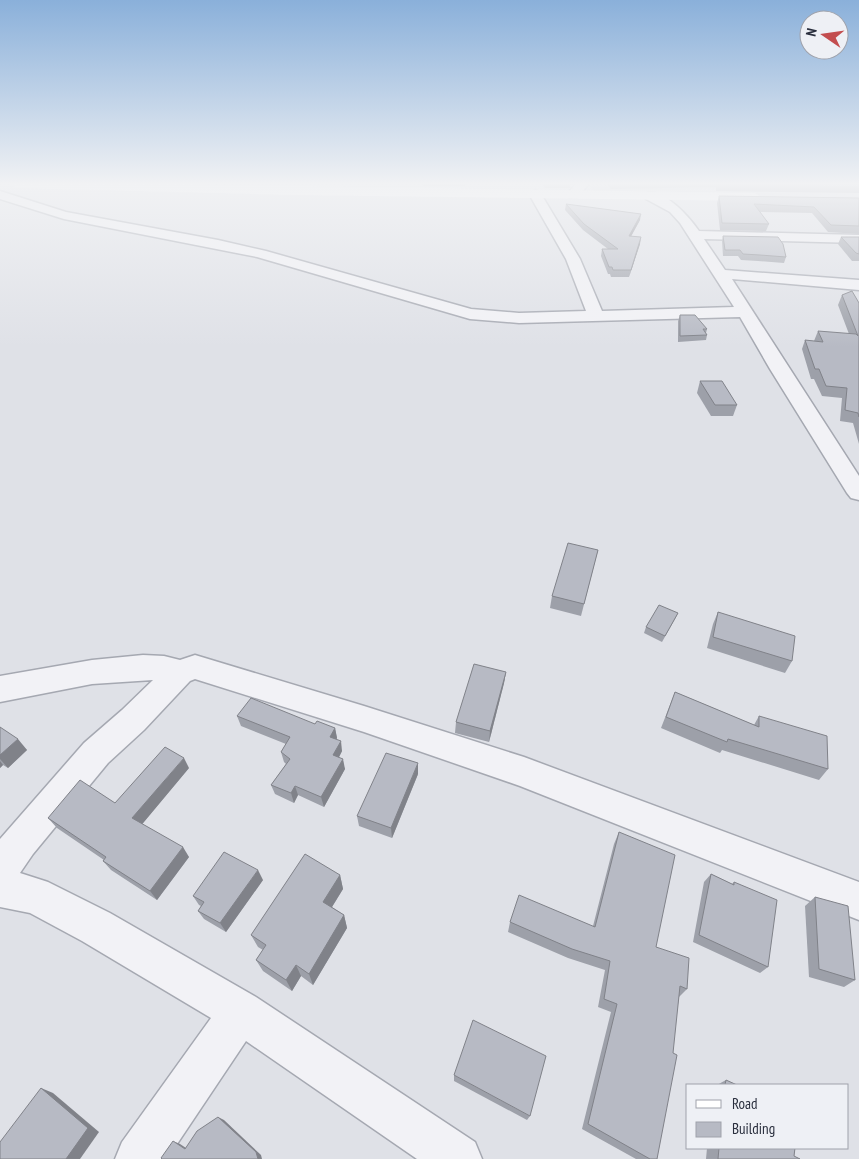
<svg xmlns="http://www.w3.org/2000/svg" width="859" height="1159" viewBox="0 0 859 1159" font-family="'PT Sans Narrow',sans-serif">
	<rect width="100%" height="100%" fill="#dfe1e7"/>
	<polygon fill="#cdd0d9" points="589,184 742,184 745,188 594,191"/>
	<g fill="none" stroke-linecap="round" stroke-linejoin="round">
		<defs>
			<g id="street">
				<polygon points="576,184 589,184 577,197 569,197 567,194"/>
				<path d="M535,190L541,194L580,259L602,311L734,307L680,223L670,212L646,199L644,196L646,193C665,189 689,217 699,231L859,235V243L704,239L725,270L859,280V290L732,279L859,476V500L851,498L847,493L770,369L740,317L519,323L470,319L257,257L64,219L0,199V191L66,212L218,240L266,251L471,309L519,313L586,311L566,259L529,194Z"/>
				<polygon points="143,655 164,656 180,660 195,655 364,706 524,757 859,882 859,920 520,786 364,732 195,679 190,681 144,730 108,763 33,854 20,873 48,882 110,913 256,997 475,1142 482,1159 417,1159 246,1041 167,1159 115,1159 122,1142 211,1018 82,941 30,913 0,907 0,839 84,743 122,710 153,680 92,684 0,702 0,676 92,660"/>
			</g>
		</defs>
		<use href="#street" stroke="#a5a8b1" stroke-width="3"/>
		<use href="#street" fill="#f2f2f6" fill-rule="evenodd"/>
		<polygon fill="#fff" fill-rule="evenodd" points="11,184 175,184 755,193 761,197 755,201 293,195 17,188"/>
	</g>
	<g fill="#9da0a9">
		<polygon points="423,184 465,184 465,186 424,186"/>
		<polygon points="542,184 571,184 570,188 545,188"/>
		<polygon points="607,184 859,184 859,193 716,191 716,187 611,189"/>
		<polygon points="719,196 859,198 859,234 828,232 812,213 759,212 769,224 766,231 720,230 717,203"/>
		<polygon points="566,204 640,220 631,236 640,244 629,277 611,277 610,274 608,274 601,256 602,249 608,249 583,230 565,210"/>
		<polygon points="723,236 786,257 784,263 758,261 741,260 738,256 723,256 722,241"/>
		<polygon points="841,237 859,237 859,261 852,261 838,244"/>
		<polygon points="842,295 859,303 859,444 853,423 840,421 842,398 822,396 814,379 811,379 802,349 805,340 814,341 818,331 849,334 838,305"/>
		<polygon points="680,315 707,329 706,333 707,335 706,340 678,342 678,321"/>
		<polygon points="700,381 737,405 733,416 711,416 697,393"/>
		<polygon points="598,550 581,616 550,608 552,596"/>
		<polygon points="718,612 792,661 785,673 707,648 713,624"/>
		<polygon points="678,613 675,619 662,642 644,633 646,627"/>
		<polygon points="506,672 504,683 489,742 455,733 456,722"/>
		<polygon points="675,692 754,725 759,716 828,769 819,780 722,750 720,753 661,728"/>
		<polygon points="237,716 315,724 335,728 337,738 336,740 342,751 339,757 345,769 324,807 298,795 294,803 275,794 271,785 286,764 284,762 281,752 286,744 241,726"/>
		<polygon points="0,727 27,750 8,768 3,765 0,768"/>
		<polygon points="189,768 142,824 189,857 157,900 111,870 103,861 104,860 57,828 48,818 115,803"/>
		<polygon points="418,774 392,838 359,826 357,816"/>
		<polygon points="619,832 656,947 687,989 679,997 657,1159 636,1159 582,1129 611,1012 598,1007 605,970 568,958 508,932 510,922 593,926 614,844"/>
		<polygon points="711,874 732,884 734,882 768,967 760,973 693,942 704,882"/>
		<polygon points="340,875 343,889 332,907 344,915 347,928 313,985 301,976 292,991 263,971 256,960 263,950 258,947 251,935"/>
		<polygon points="263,880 226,932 204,919 198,911 201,906 199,905 193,896"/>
		<polygon points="815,897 855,980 844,987 809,977 805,906"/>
		<polygon points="454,1075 530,1116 527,1120 454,1081"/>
		<polygon points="726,1080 737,1085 717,1085"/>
		<polygon points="707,1148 795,1148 794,1156 800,1159 706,1159"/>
	</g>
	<g fill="#808289">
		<polygon points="641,214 640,220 628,242 629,236"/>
		<polygon points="641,237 640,244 629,277 631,270"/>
		<polygon points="506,672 504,683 489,742 490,731"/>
		<polygon points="335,728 337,738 332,747 330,737"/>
		<polygon points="18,739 27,750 8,768 0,759 0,755"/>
		<polygon points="341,741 342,751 335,765 333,755"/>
		<polygon points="184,758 189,768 139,828 132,818"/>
		<polygon points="343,759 345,769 324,807 321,797"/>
		<polygon points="0,761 3,765 0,768"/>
		<polygon points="418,763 418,774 392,838 391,828"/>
		<polygon points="295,786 298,795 294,803 291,793"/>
		<polygon points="183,847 189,857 157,900 150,891"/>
		<polygon points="258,870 263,880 226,932 220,923"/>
		<polygon points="340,875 343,889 327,915 323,902"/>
		<polygon points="344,915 347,928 313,985 309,974"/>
		<polygon points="296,965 301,976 292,991 286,980"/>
		<polygon points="41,1088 53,1093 99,1132 80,1159 66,1159"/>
		<polygon points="218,1117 224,1120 261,1155 262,1159 258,1159"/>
		<polygon points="173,1141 180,1144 192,1152 185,1149"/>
	</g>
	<g fill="#b7bac4" stroke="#808289">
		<polygon points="718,184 859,184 859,187"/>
		<polygon points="719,196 859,198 859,226 831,225 814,207 754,204 769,224 722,223"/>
		<polygon points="566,204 641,214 629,236 641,237 631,270 613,270 612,267 609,267 602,249 618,249 584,224"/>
		<polygon points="723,236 778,237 783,244 786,257 760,255 743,254 740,250 725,250"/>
		<polygon points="841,237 859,237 859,254 856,253"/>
		<polygon points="852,291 859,303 859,417 858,413 845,410 847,388 826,386 819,369 815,369 805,340 823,342 818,331 856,334 858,336 842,295"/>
		<polygon points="680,315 695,315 707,329 703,329 707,335 680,336"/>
		<polygon points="700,381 722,381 737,405 715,405"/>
		<polygon points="568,543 598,550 584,604 552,596"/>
		<polygon points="659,605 678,613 665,636 646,627"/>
		<polygon points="718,612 795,636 792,661 713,637"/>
		<polygon points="474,664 506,672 490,731 456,722"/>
		<polygon points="675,692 759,727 759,716 827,736 828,769 728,739 727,742 666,717"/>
		<polygon points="251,698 315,724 317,721 335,728 330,737 341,741 333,755 343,759 321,797 295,786 291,793 271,785 290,759 281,752 290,737 237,716"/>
		<polygon points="0,727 18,739 0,755"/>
		<polygon points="165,747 184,758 132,818 183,847 150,891 103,861 106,857 48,818 80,780 115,803"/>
		<polygon points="386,753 418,763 391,828 357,816"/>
		<polygon points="619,832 675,855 656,947 689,958 687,989 680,986 673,1053 677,1055 657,1159 650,1159 588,1124 617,1004 604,999 610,961 572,949 510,922 519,895 595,927"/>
		<polygon points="224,852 258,870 220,923 198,911 204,902 193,896"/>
		<polygon points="305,854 340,875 323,902 344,915 309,974 296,965 286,980 256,960 266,945 251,935"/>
		<polygon points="711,874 734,885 734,882 777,900 768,967 699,935"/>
		<polygon points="815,897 848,906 855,980 819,969"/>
		<polygon points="473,1020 546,1056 530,1116 454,1075"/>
		<polygon points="726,1080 737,1085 725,1085"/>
		<polygon points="41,1088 88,1128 66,1159 0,1159 0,1142"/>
		<polygon points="218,1117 256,1152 258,1159 162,1159 161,1158 173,1141 185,1149 197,1131"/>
		<polygon points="719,1148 795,1148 794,1156 800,1159 718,1159"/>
	</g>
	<linearGradient id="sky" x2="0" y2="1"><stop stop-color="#8ab0da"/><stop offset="0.53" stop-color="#f1f2f4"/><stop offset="1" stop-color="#f1f2f4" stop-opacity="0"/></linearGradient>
	<rect width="859" height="347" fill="url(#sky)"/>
	<rect x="686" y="1084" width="162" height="65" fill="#eef0f5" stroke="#9fa2ab"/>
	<rect x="696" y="1100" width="25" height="8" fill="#ffffff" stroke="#9fa2ab"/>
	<text x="732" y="1109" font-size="15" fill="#292e3d">Road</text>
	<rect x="696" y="1122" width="25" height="15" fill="#b7bac4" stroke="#9fa2ab"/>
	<text x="732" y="1134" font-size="15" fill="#292e3d">Building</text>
	<g transform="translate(824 35) rotate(283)"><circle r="24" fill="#eef0f5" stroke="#9fa2ab"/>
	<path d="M0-4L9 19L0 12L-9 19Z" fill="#c34d4f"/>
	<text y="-8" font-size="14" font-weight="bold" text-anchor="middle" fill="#292e3d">N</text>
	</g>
</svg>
